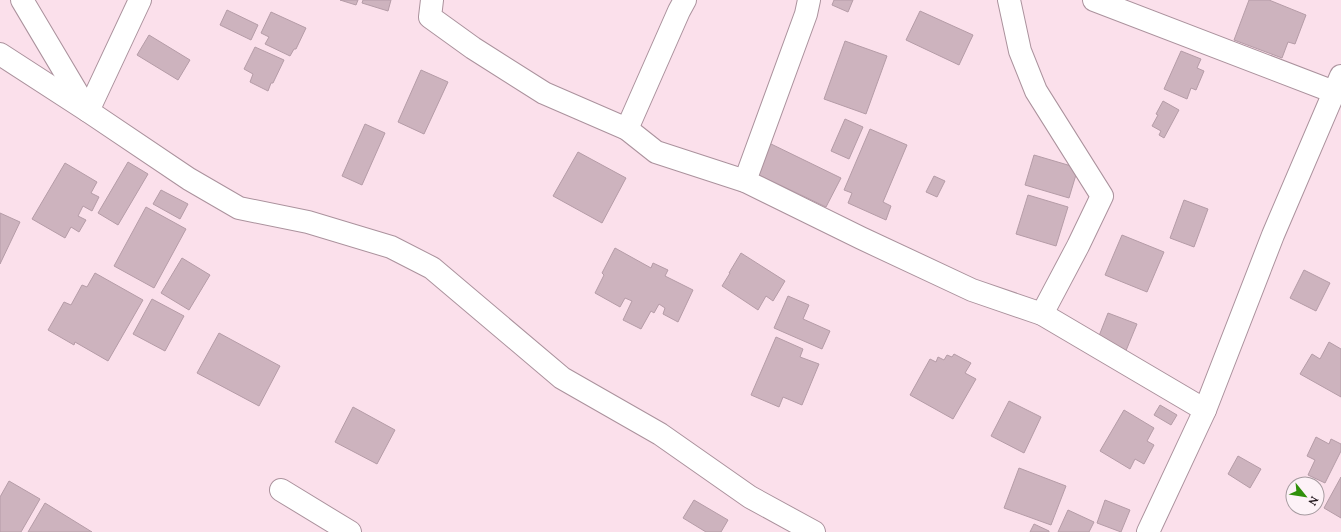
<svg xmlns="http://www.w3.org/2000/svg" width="1341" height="532" viewBox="0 0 1341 532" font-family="Lora,serif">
	<rect width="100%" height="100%" fill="#fbe0eb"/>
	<g fill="#cdb3be" stroke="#b59ca7">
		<polygon points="340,0 358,0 356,5"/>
		<polygon points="363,0 391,0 388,11 362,3"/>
		<polygon points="834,0 853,0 848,12 832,5"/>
		<polygon points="1249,0 1269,0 1306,15 1295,44 1288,42 1282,58 1234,40"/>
		<polygon points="227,10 258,25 251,40 220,25"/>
		<polygon points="920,11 973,35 959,65 906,40"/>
		<polygon points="271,12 306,28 296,49 294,49 290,56 265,44 269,37 261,33"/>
		<polygon points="149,35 190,60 178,80 137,55"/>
		<polygon points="845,41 887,56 866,114 824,99"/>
		<polygon points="255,47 284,60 273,83 271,83 268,91 250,82 253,74 244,69"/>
		<polygon points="1181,51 1201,59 1197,68 1204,71 1196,90 1191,88 1187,99 1164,89"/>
		<polygon points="421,70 448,82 424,134 398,122"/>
		<polygon points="1163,101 1179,110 1164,138 1159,135 1161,131 1152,126 1158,115 1156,114"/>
		<polygon points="845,119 863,127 849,159 831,151"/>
		<polygon points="365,124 385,133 362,185 342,176"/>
		<polygon points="870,129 907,145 883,202 891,206 886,220 848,203 852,193 844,190"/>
		<polygon points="769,143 841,178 826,207 755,173"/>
		<polygon points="578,152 626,178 602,223 553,196"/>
		<polygon points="1034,155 1078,168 1069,198 1025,185"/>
		<polygon points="128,162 148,174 118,225 98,213"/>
		<polygon points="65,163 97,182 91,193 99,197 92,211 83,206 78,216 86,220 79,232 71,227 65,238 32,219"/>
		<polygon points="934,176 945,181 937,197 926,192"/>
		<polygon points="161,190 188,204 180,219 153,204"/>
		<polygon points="1028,195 1068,207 1056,246 1016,234"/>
		<polygon points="1184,200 1208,209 1194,247 1170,238"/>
		<polygon points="146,207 186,229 154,288 114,266"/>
		<polygon points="0,213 20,222 0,264"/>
		<polygon points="1122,235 1164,252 1147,292 1105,275"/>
		<polygon points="615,248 651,268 653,263 668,270 665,276 693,290 678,322 663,314 665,308 659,304 654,313 651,311 641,329 623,320 632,301 625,298 620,307 595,293 604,275 602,273"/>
		<polygon points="741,253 785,281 773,301 766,296 758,310 722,286 730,273 729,273"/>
		<polygon points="182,258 210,275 189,310 161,293"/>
		<polygon points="1304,270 1330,283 1316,311 1290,298"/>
		<polygon points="95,273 143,300 108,361 75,342 74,345 48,330 64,302 71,305 82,285 87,287"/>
		<polygon points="788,296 809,305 803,319 830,331 822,349 774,328"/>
		<polygon points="152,299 184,316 165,351 133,334"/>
		<polygon points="1108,313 1137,324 1125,353 1097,341"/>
		<polygon points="219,333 280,366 259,406 197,373"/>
		<polygon points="776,337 803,349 800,357 819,364 802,405 783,397 779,407 751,395"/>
		<polygon points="1329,342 1341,349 1341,397 1300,374 1312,354 1320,359"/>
		<polygon points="954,354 971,363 965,373 976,379 953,419 910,395 930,359 936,362 938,357 944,360 947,355 952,357"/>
		<polygon points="1009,401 1041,417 1024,453 991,436"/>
		<polygon points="1160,405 1177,415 1171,425 1154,415"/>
		<polygon points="353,407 395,430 377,464 335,442"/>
		<polygon points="1124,410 1154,428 1147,441 1154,445 1144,464 1135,459 1130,469 1100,451"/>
		<polygon points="1316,437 1329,444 1331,439 1341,444 1341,451 1325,483 1308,475 1315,460 1307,456"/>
		<polygon points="1238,456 1261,469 1250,488 1228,474"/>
		<polygon points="1019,468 1066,486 1051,525 1004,508"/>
		<polygon points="1341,477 1341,518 1324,508"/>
		<polygon points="9,481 40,499 21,532 0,532 0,497"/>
		<polygon points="694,500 728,520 721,532 706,532 683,518"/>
		<polygon points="1105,500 1130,510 1121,532 1097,523"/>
		<polygon points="45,503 92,532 28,532"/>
		<polygon points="1068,510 1094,522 1089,532 1058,532"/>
		<polygon points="1034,524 1049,531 1049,532 1030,532"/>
	</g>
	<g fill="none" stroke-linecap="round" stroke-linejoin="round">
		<defs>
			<g id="street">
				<polyline points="22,0 85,106"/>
				<polyline points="432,0 430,17 473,48 544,93 627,129 656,152 745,181 861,238 972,290 1042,314 1205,410"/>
				<polyline points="1009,0 1020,51 1036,91 1102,196 1078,246 1042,314"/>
				<polyline points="1094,0 1334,92"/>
				<polyline points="0,54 88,111 189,179 239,208 308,222 391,247 432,268 562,378 660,434 750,497 814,532"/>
				<polyline points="88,111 140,0"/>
				<polyline points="627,129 679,11 685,0"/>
				<polyline points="745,181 806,14 809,0"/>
				<polyline points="281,490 350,532"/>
				<polyline points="1148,532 1205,410 1273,235 1341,76"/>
			</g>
		</defs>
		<use href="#street" stroke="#ab929d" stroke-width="24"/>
		<use href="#street" stroke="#fff" stroke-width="22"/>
	</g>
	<g transform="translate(1305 496) rotate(120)"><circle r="19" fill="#fdf2f7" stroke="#a69ba0"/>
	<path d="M0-3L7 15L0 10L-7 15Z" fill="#30900a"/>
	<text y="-6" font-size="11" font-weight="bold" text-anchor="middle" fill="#23191e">N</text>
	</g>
</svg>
